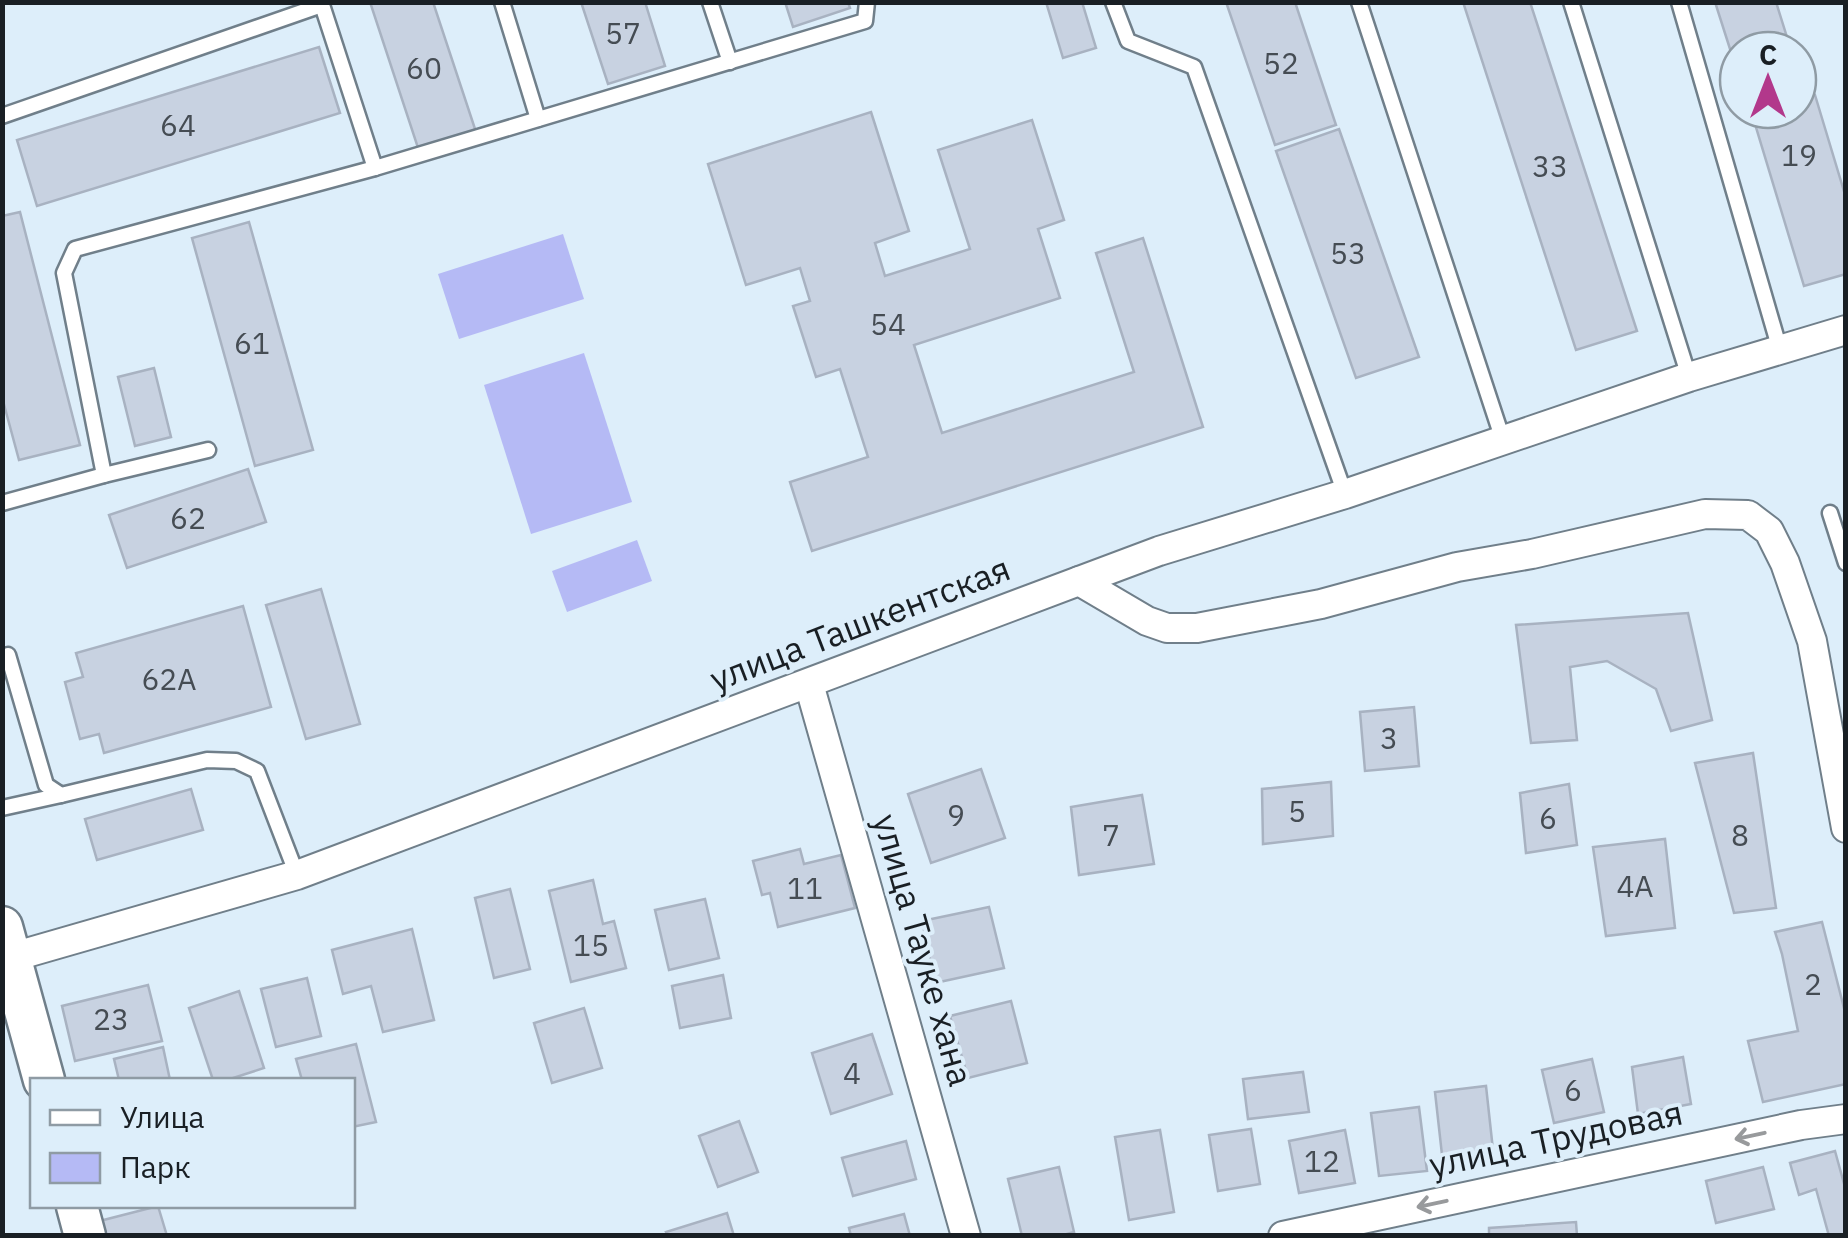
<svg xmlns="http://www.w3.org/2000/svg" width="1848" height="1238" viewBox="0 0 1848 1238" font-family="'IBM Plex Sans',sans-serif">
	<rect width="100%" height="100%" fill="#ddeefa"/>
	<g fill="#b5baf5">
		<polygon points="563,234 584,299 459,339 438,274"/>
		<polygon points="584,353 632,502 531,534 484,385"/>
		<polygon points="637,540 652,581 567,612 552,571"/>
	</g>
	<g fill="#c8d2e1" stroke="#a8b2c1" stroke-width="2.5">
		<polygon points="370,2 433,2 477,135 420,154"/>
		<polygon points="581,2 645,2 665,66 608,84"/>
		<polygon points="785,2 848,2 850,8 793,27"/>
		<polygon points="1046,2 1082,2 1096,48 1063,58"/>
		<polygon points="1226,2 1295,2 1336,125 1275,145"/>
		<polygon points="1463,2 1530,2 1637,331 1576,350"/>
		<polygon points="1715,2 1776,2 1791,50 1738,50 1738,74"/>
		<polygon points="319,47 340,113 37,206 17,140"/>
		<polygon points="1815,95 1846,198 1846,274 1804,286 1752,114 1765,110 1798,110 1798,100"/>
		<polygon points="871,112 909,231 875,243 885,276 970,249 938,150 1032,120 1064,220 1038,229 1060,298 914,345 942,433 1134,372 1096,253 1143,238 1203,427 812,551 790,482 868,457 840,369 816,377 793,306 810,301 800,268 746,285 708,164"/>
		<polygon points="1339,129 1419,357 1356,378 1276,151"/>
		<polygon points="20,212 80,445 19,460 2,397 2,216"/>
		<polygon points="249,222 313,450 255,466 192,238"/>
		<polygon points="154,368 171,437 135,446 118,377"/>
		<polygon points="248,469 266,522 127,568 109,515"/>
		<polygon points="321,589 360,724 306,739 266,605"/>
		<polygon points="243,606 271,707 104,753 99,734 80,739 65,682 83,677 76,653"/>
		<polygon points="1688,613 1712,720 1671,731 1656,689 1607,661 1570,667 1577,740 1531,743 1516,625"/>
		<polygon points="1414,707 1419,766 1365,771 1360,712"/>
		<polygon points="1753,753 1776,908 1734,913 1695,763"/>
		<polygon points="981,769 1005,838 931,863 908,794"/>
		<polygon points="1331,782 1333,836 1263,844 1262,789"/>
		<polygon points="1569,784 1577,845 1526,853 1520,793"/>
		<polygon points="191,789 203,830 97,860 85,819"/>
		<polygon points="1142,795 1154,864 1079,875 1071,807"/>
		<polygon points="1665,839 1675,928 1606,936 1593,847"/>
		<polygon points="800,849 804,864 841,855 855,908 778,927 770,893 762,895 753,861"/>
		<polygon points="593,880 603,924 614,921 626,968 571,982 549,891"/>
		<polygon points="510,889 530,969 494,978 475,898"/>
		<polygon points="705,899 719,958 669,970 655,910"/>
		<polygon points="989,907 1004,968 935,983 922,921"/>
		<polygon points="1822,922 1846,1016 1846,1084 1763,1102 1748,1041 1798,1031 1782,954 1775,932"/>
		<polygon points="412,929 434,1020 383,1032 371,986 343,994 332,950"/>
		<polygon points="723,975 731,1018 680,1028 672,986"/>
		<polygon points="307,978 321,1036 276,1047 261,989"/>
		<polygon points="148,985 162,1041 75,1061 62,1006"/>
		<polygon points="239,991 264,1068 227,1080 213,1080 189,1008"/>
		<polygon points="1011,1001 1027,1063 968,1078 950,1016"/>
		<polygon points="584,1008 602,1068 552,1083 534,1023"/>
		<polygon points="872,1034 892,1094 831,1114 812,1053"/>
		<polygon points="356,1044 376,1122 352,1127 352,1080 302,1080 296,1059"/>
		<polygon points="163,1047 170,1080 119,1080 114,1059"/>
		<polygon points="1683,1057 1691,1104 1638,1114 1632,1067"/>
		<polygon points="1592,1059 1604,1112 1554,1123 1542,1070"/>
		<polygon points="1303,1072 1309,1112 1248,1119 1243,1079"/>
		<polygon points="1486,1086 1494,1159 1443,1164 1435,1092"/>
		<polygon points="1419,1107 1427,1171 1379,1176 1371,1113"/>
		<polygon points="739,1121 758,1172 718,1187 699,1136"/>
		<polygon points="1251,1129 1260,1184 1218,1191 1209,1135"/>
		<polygon points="1160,1130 1174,1212 1129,1220 1115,1137"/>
		<polygon points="1345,1130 1355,1183 1299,1193 1289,1141"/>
		<polygon points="906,1141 916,1179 853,1196 842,1158"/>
		<polygon points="1835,1151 1846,1191 1846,1236 1829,1236 1816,1189 1799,1195 1790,1163"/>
		<polygon points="1059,1167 1074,1232 1060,1236 1022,1236 1008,1179"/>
		<polygon points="1763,1167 1774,1209 1716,1223 1706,1181"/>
		<polygon points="158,1206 167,1236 91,1236 88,1224"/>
		<polygon points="727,1213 734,1236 668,1236 666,1232"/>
		<polygon points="904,1214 910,1236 851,1236 849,1228"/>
		<polygon points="1576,1222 1577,1236 1489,1236 1489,1228"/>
	</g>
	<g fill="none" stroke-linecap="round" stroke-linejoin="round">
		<defs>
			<g id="lane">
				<polyline points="502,2 538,119"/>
				<polyline points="710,2 730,62"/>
				<polyline points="1113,2 1128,41 1194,67 1345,494"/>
				<polyline points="1359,2 1503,440"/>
				<polyline points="1571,2 1689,377"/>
				<polyline points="1679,2 1780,350"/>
				<polyline points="322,5 375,168"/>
				<polyline points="2,116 322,5 321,2"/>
				<polyline points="104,475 64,273 75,249 375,168 865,21 867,2"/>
				<polyline points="2,503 104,475 208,450"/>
				<polyline points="1830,513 1846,563"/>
				<polyline points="8,655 46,785 61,795 207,760 236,761 257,771 297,875"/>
				<polyline points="2,808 61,795"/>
			</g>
			<g id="street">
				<polyline points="1079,581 1159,551 1345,494 1689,377 1846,330"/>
				<polyline points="809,684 966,1236"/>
				<polyline points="2,960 297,875 1079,581 1147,621 1167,628 1197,628 1321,604 1457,567 1532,554 1705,514 1748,515 1769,531 1785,563 1812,641 1846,828"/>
				<polyline points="1283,1236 1801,1125 1846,1119"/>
			</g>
			<g id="secondary">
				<polyline points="2,927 44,1080"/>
				<polyline points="77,1206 85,1236"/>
			</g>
		</defs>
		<use href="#lane" stroke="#707f8a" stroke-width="19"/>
		<use href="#street" stroke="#707f8a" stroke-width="32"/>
		<use href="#secondary" stroke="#707f8a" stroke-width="45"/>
		<use href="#lane" stroke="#fff" stroke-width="14"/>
		<use href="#street" stroke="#fff" stroke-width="28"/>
		<use href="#secondary" stroke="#fff" stroke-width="40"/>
	</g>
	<defs><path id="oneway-shaft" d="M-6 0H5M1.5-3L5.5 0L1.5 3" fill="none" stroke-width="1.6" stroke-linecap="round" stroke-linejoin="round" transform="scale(2.5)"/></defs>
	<g stroke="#989a9c">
		<use href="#oneway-shaft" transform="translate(1750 1136) rotate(168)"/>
		<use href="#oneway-shaft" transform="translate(1432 1204) rotate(168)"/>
	</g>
	<g text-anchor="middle" stroke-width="8" stroke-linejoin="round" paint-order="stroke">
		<g font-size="30" fill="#454c53">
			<text x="623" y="44">57</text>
			<text x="1281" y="74">52</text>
			<text x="424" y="79">60</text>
			<text x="178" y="136">64</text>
			<text x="1799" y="166">19</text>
			<text x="1550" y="177">33</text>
			<text x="1348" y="264">53</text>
			<text x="888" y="335">54</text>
			<text x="252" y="354">61</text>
			<text x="188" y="529">62</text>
			<text x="169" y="690">62А</text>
			<text x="1389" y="749">3</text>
			<text x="1297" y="822">5</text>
			<text x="956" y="826">9</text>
			<text x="1548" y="829">6</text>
			<text x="1111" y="846">7</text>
			<text x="1740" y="846">8</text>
			<text x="1635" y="897">4А</text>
			<text x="805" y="899">11</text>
			<text x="591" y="956">15</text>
			<text x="1813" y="995">2</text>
			<text x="111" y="1030">23</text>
			<text x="852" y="1084">4</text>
			<text x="1573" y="1101">6</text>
			<text x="1322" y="1172">12</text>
		</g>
		<g font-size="35" fill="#191f24" stroke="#ddeefa">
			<text transform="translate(860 624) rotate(-21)" y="12">улица Ташкентская</text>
			<text transform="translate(923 950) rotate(74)" y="12">улица Тауке хана</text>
			<text transform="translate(1556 1139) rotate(-12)" y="12">улица Трудовая</text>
		</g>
	</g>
	<rect width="1848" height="1238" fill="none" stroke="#191f24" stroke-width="10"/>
	<rect x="30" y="1078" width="325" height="130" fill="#ddeefa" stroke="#8f9ba4" stroke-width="2.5"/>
	<rect x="50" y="1110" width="50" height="15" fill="#ffffff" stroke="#8f9ba4" stroke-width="2.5"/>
	<text x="120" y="1128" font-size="30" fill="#191f24">Улица</text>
	<rect x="50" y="1153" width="50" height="30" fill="#b5baf5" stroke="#8f9ba4" stroke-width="2.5"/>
	<text x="120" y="1178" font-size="30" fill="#191f24">Парк</text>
	<g transform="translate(1768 80)"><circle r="48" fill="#ddeefa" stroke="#8f9ba4" stroke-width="2.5"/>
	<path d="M0-8L18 38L0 25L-18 38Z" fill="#b2388b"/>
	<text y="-15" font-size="28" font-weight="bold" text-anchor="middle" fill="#191f24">С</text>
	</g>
</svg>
